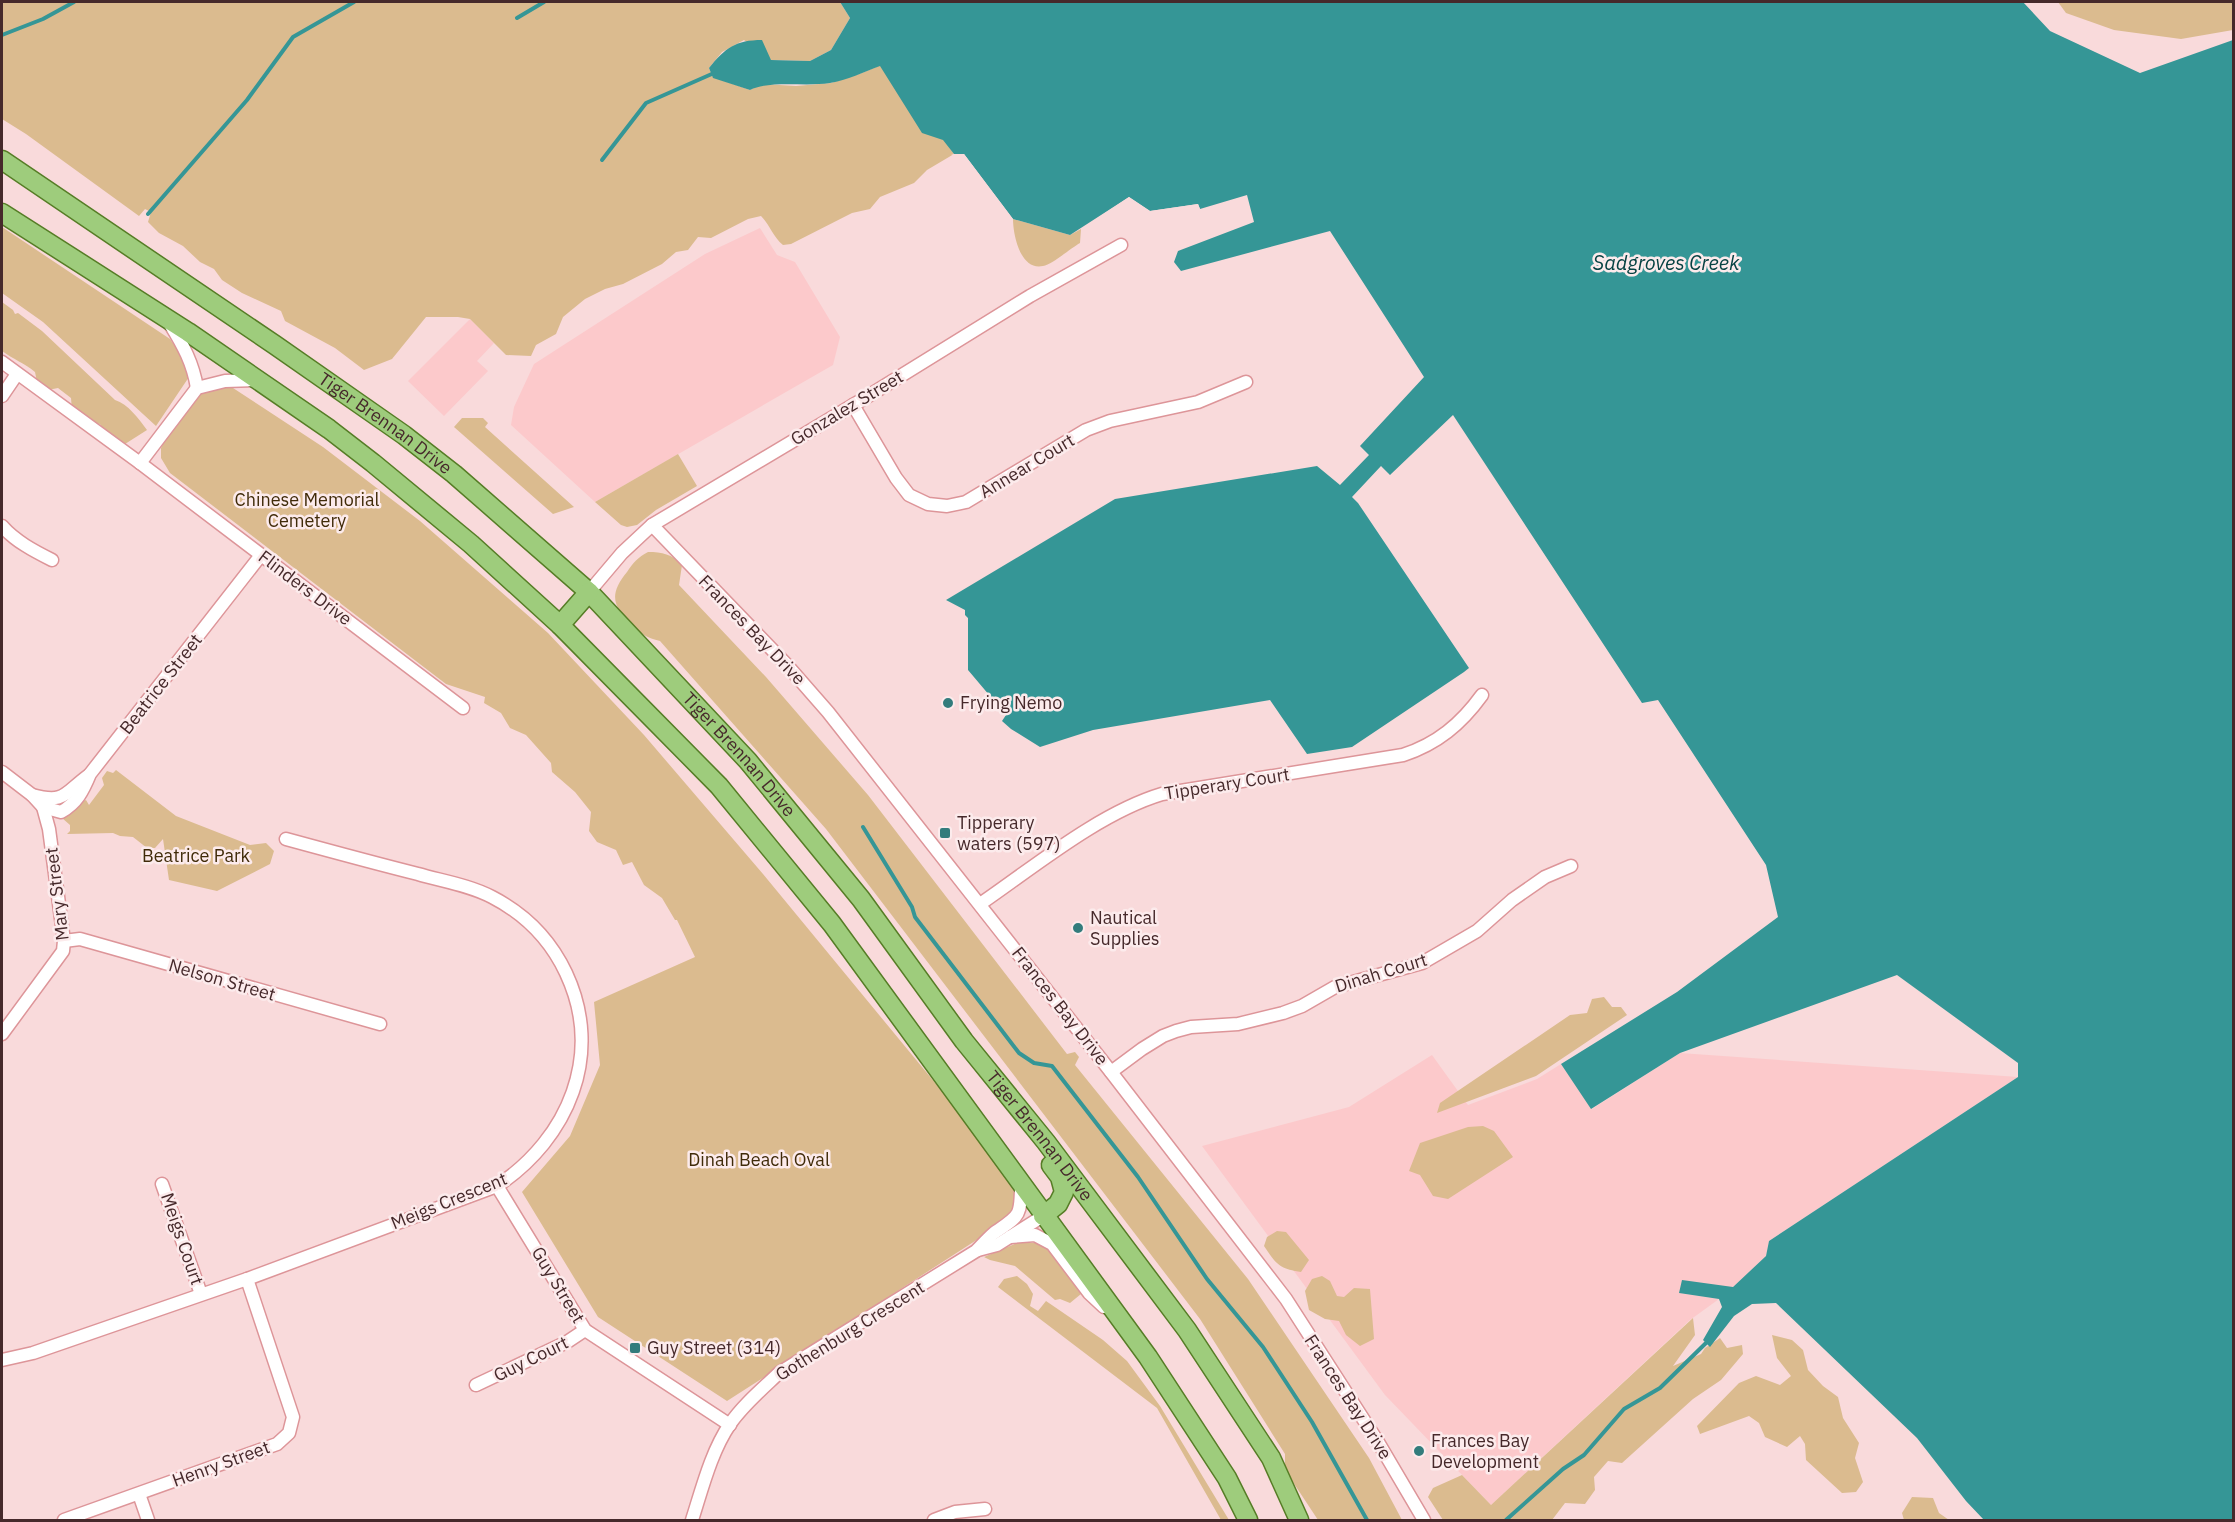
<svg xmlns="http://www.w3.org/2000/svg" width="2235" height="1522" viewBox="0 0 2235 1522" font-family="'IBM Plex Sans',sans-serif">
	<rect width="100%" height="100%" fill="#f9dadb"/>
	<g fill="#fcc9cb">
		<polygon points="760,228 777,255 795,262 840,337 833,365 595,502 511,425 514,407 534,364 705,254"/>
		<polygon points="470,319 494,343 477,361 488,371 444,416 408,381"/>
		<polygon points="1680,1053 2018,1077 1769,1241 1766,1256 1733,1287 1679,1293 1719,1299 1690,1320 1491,1505 1385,1395 1202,1146 1349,1107 1432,1055 1468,1105 1537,1079 1561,1064 1592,1109"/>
	</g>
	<g fill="#dbbb8f">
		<path d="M2,2H840L850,18L831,50L810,61L771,60L744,40L722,52L709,68L713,77L750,90L761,84L796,86L831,83L862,73L890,61L954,154L927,170L914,183L880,197L870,209L852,213L791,244L783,245C773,237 770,225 761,216L748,219L711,238L698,237L688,250L676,252L662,264L623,284L605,289L585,299L563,317L556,334L536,345L531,356L506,355L470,319L458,317H426L392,359L364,370L335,348L285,321L281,311L242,293L222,280L214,269L200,262L183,246L159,233L148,222L151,212L145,209L139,216L26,134L2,119Z"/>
		<polygon points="2058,2 2233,2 2233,30 2181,39 2114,30 2066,13"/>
		<path d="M1013,219L1070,235L1081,229L1080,243C1071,248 1053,264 1043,266C1020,271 1013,234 1013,219Z"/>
		<polygon points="2,227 170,339 183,358 189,377 156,426 43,322 2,293"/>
		<path d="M2,302L13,310L15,314L18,313L42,331L115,400C128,404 139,419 147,430L125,444L104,435L100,424L84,422L72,410L71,398L58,388L48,390L37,382L35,372C24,363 13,359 2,351Z"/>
		<polygon points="223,386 233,388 323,447 420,521 548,633 644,735 763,874 1034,1203 727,1401 598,1317 522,1192 570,1136 600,1065 594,1002 695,957 677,920 675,920 662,898 644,885 632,862 623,865 616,850 597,842 589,831 591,812 575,792 552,772 551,763 526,735 510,728 501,713 484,703 485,697 446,684 170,473 161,458 161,448 166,438 201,392"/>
		<polygon points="462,418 483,418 488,423 485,427 574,507 553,514 454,427"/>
		<polygon points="678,454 697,486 656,510 637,525 627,527 621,525 595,502"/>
		<path d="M648,552C662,552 672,554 682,565L679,585L766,677L868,795L1067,1054L1075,1052L1079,1057L1075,1065L1248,1279L1369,1458L1402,1520H1318L1285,1470V1454L1200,1319L826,829L660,641C647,638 641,634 632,625C612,606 609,594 627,572C633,563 638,557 648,552Z"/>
		<polygon points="116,770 176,816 250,845 266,843 274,851 270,864 217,891 169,880 163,839 155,848 147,848 133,837 120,836 113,833 67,834 70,831 70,825 62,818 73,805 86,800 89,805 104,785 102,778 107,771 113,773"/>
		<polygon points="1604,997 1612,1007 1621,1007 1627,1015 1536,1076 1437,1113 1440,1103 1570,1015 1587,1013 1592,999"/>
		<polygon points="1483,1126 1494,1131 1513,1157 1448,1199 1433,1196 1420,1175 1409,1171 1420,1143 1468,1127"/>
		<path d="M1277,1231L1286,1232L1309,1260L1301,1272C1279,1269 1276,1264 1264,1246L1267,1237Z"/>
		<polygon points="1017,1243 1037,1243 1047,1248 1081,1294 1070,1303 1060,1299 1055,1300 1015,1266 990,1260 984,1257"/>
		<polygon points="1017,1276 1027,1284 1033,1294 1030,1306 1038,1311 1046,1301 1103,1340 1127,1361 1160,1406 1229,1520 1221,1520 1157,1408 998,1287 1004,1279"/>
		<polygon points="1322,1276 1330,1281 1337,1296 1344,1297 1354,1288 1370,1289 1374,1339 1360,1346 1346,1335 1339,1321 1325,1319 1309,1310 1305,1291 1312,1279"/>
		<polygon points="1693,1318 1695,1335 1673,1366 1701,1354 1705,1348 1720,1338 1727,1348 1742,1345 1743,1354 1721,1380 1693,1399 1622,1463 1608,1461 1594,1477 1595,1490 1585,1504 1565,1503 1552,1520 1443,1520 1428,1497 1433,1488 1462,1475 1491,1505"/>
		<polygon points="1772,1335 1792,1340 1803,1350 1808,1370 1823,1386 1838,1397 1843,1418 1859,1443 1855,1458 1863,1482 1856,1492 1842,1493 1806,1460 1805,1444 1800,1436 1787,1447 1765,1437 1759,1423 1749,1416 1700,1434 1697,1426 1739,1383 1756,1376 1780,1385 1791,1376 1777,1358"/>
		<polygon points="1912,1497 1933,1498 1939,1513 1949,1520 1904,1520 1902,1513"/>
	</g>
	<path fill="#359696" d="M840,2H2023L2050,31L2140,73L2233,40V1520H1984L1966,1501L1917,1438L1776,1303L1752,1304L1734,1316L1710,1347L1703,1340L1722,1307L1719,1299L1679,1293L1682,1280L1733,1287L1766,1256L1769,1241L2018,1077V1063L1897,975L1680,1053L1591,1109L1561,1064L1677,992L1778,917L1766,865L1658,700L1642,703L1453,415L1390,475L1381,466L1352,497L1358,503L1469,668L1464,672L1352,747L1307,754L1270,700L1093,730L1040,747L1011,729L1002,721L1006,715L968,670V618L965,615V610L946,600L1115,499L1317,466L1340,485L1369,455L1360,446L1424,377L1330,231L1181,271L1174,262L1178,251L1254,222L1247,195L1200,209L1198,204L1150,211L1129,197L1070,235L1013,219L964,154H954L943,140L922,133L880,66C864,72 847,80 830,83C805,87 770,80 750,90L713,78L709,68C725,48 736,40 762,40L771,60L810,61L831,50L850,18Z"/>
	<g fill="#f9dadb">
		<polygon points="954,154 964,154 1013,219 1013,222 962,157 951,155"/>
		<polygon points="1129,197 1150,211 1198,204 1200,209 1197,210 1196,208 1150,214 1129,200 1081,233 1081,229"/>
	</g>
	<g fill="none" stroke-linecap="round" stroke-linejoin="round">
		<g stroke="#359696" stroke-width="4">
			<polyline points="517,18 544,2"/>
			<polyline points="2,35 43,19 74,2"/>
			<polyline points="602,160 646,103 714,73"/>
			<polyline points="148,214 247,100 293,37 354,2"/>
			<polyline points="863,827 912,907 915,917 1019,1053 1034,1063 1052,1066 1138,1177 1207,1279 1263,1347 1312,1422 1367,1520"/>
			<polyline points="1506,1520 1563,1469 1584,1455 1624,1409 1660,1388 1706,1343"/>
		</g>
		<defs>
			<g id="street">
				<path d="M170,324C183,345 193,363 197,388"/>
				<polyline points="2,362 140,463 463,708"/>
				<polyline points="2,396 17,374"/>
				<polyline points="853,405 896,478 909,495 928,504 947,506 966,502 1086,430 1110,421 1198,402 1246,382"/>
				<polyline points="140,463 197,388 225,381 256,380"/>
				<polyline points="652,525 786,664 828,712 1111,1072 1286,1299 1378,1442 1424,1520"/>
				<path d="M2,526C15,541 34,551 52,560"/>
				<polyline points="589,592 622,553 652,525 865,398 1030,296 1121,245"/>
				<path d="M2,772L32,795L43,807L61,812C77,803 83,791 90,774L261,555"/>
				<path d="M32,795C66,804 64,793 89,775"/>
				<path d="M980,904C1034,867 1099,813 1162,794L1403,755C1437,744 1461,724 1482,695"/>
				<polyline points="64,941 80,939 380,1024"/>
				<polyline points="2,1034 63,951 64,941 49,829 43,807"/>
				<polyline points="1111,1072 1142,1049 1163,1036 1176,1031 1191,1027 1238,1024 1283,1013 1302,1006 1335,987 1422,963 1477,931 1512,900 1545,877 1571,866"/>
				<polyline points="162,1184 201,1294"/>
				<polyline points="497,1186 585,1330 730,1425"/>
				<polyline points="1010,1237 1035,1235 1052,1244 1089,1293 1104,1307"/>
				<polyline points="978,1250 997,1245 1043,1216"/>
				<path d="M2,1360L33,1353L247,1279L497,1186C569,1138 604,1054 566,973C550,939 525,914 492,897C469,885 442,881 418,874C374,863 330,851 286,839"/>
				<polyline points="476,1385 567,1342 585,1330"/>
				<polyline points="139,1494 148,1520"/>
				<polyline points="64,1520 277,1444 289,1433 293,1417 247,1279"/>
				<path d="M692,1520C702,1489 711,1452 730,1424C743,1405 762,1389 779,1373L976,1251C982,1245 988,1238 994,1233C1019,1216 1021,1217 1021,1185"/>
				<polyline points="934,1520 955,1512 985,1509"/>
			</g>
			<g id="primary">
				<path id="s1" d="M2,160L275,345L404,435L454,474L589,592L748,761L861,899L964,1041L1046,1142L1187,1330L1271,1458L1299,1520"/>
				<polyline points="2,213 188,332 329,429 373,463 471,544 560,625 719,786 832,924 1148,1357 1227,1478 1248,1520"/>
				<polyline points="560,625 589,592"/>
				<polyline points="1043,1216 1058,1204 1064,1192 1060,1177 1051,1165"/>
			</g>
		</defs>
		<use href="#street" stroke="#dd9599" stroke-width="15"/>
		<use href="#primary" stroke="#567d26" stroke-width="21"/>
		<use href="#street" stroke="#fff" stroke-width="12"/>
		<use href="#primary" stroke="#9ecc7c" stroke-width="18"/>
	</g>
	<g fill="#337c7c" stroke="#fcebec" stroke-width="2">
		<circle cx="948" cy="703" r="6"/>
		<rect x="939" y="827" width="12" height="12" rx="3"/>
		<circle cx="1078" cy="928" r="6"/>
		<rect x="629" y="1342" width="12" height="12" rx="3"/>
		<circle cx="1419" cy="1451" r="6"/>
	</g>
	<g text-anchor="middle" stroke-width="5" stroke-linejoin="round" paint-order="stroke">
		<g font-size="18" fill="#46292b" stroke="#fcebec">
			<text transform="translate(847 408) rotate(-31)" y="6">Gonzalez Street</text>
			<text dy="6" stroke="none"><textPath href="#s1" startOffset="465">Tiger Brennan Drive</textPath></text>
			<text transform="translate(1027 466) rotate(-31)" y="6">Annear Court</text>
			<text transform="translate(305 588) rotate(37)" y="6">Flinders Drive</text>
			<text transform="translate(752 630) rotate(46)" y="6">Frances Bay Drive</text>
			<text transform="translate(161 684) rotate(-52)" y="6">Beatrice Street</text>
			<text dy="6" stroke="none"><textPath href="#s1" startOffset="951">Tiger Brennan Drive</textPath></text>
			<text transform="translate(1227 784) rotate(-9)" y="6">Tipperary Court</text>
			<text transform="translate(57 894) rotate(-97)" y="6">Mary Street</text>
			<text transform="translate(1381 973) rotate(-17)" y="6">Dinah Court</text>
			<text transform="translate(222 980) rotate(16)" y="6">Nelson Street</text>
			<text transform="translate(1060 1006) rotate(52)" y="6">Frances Bay Drive</text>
			<text dy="6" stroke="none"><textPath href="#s1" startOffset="1437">Tiger Brennan Drive</textPath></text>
			<text transform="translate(449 1201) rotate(-22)" y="6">Meigs Crescent</text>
			<text transform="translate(182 1239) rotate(71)" y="6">Meigs Court</text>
			<text transform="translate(558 1285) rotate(59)" y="6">Guy Street</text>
			<text transform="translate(850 1331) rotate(-32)" y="6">Gothenburg Crescent</text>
			<text transform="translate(531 1359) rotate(-26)" y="6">Guy Court</text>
			<text transform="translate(1348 1397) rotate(57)" y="6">Frances Bay Drive</text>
			<text transform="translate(221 1464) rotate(-20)" y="6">Henry Street</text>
		</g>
		<g font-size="18" fill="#402b09" stroke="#fcebec">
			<text x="307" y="506">Chinese Memorial<tspan x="307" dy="21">Cemetery</tspan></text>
			<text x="196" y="862">Beatrice Park</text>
			<text x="759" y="1166">Dinah Beach Oval</text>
		</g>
		<g font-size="18" fill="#46292b" stroke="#fcebec" text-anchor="start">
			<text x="960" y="709">Frying Nemo</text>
			<text x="957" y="829">Tipperary<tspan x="957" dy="21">waters (597)</tspan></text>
			<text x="1090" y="924">Nautical<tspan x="1090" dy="21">Supplies</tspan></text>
			<text x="647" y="1354">Guy Street (314)</text>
			<text x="1431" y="1447">Frances Bay<tspan x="1431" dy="21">Development</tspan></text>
		</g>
		<g font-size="20" font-style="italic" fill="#064243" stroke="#fcebec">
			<text x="1666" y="270">Sadgroves Creek</text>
		</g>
	</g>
	<rect width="2235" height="1522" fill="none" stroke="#46292b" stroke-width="6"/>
</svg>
